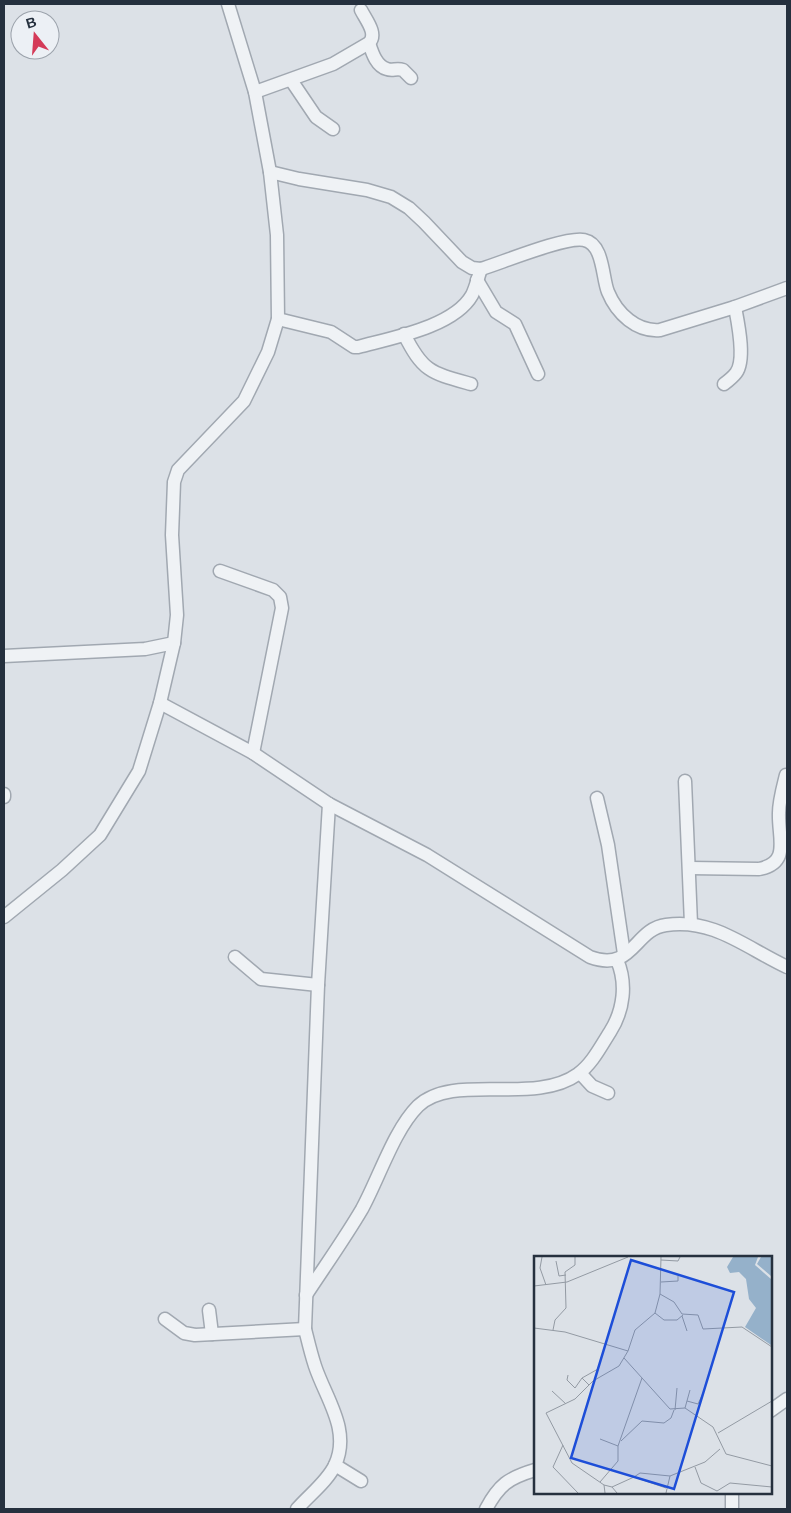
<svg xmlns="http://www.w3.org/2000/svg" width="791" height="1513" viewBox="0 0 791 1513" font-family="Helvetica,sans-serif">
	<rect width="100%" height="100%" fill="#dce1e7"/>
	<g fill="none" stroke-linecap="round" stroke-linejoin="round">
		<defs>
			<g id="minor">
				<path d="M369,43C372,52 376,66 387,69C392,71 397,68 403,70L411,78"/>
				<polyline points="291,80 316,117 333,129"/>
				<path d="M255,92L333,64L369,43C378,34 366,20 361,10"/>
				<path d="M270,172L299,179L367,190L391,197L409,208L424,222L462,262L472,268L481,269C501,263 566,236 584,240C604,244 602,278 608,292C617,314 637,332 660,330L735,307L787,288"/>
				<polyline points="477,280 496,312 515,324 538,374"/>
				<path d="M278,319L331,332L354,347H358C391,338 454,327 472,295C476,287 478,277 481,269"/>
				<path d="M404,334C423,372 431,373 471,384"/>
				<path d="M724,384C728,381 733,377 736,373C746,360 738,323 735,307"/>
				<polyline points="220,571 273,590 280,597 282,608 253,753"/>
				<polyline points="4,656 145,649 174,643"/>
				<path d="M160,703L253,753L329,804L427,855L590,957C633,973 634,929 666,925C714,918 746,948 787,967"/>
				<polyline points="685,781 691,924"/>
				<polyline points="4,794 4,797"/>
				<polyline points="597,798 608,845 624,954"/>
				<path d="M690,868L759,869C791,863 778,838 779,813C779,801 783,787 786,775"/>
				<polyline points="4,917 62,870 100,835 139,771 160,703 174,643 177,615 172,535 174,482 178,470 244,401 268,352 278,319 277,235 270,172 255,92 228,4"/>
				<polyline points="235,957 261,979 318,985"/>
				<polyline points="580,1073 592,1086 608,1093"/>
				<path d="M306,1295C325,1266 345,1238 362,1209C379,1178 394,1130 418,1106C453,1072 534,1106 578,1074C592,1064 601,1046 610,1032C624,1010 627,983 617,960"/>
				<polyline points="209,1310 212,1334"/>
				<polyline points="165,1319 184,1333 195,1335 305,1329"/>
				<polyline points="770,1411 787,1399"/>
				<polyline points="335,1465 361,1481"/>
				<path d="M297,1509C309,1495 327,1482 335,1465C351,1430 326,1399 315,1366C311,1354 308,1341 305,1329L318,985L329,804"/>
				<path d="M486,1509C499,1485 508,1478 535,1470"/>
				<polyline points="732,1509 732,1492"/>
			</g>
		</defs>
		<use href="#minor" stroke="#a1a8b1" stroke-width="15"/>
		<use href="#minor" stroke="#eff2f5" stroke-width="12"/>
	</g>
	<g transform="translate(534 1256)">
		<rect width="238" height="238" fill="#dce1e7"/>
		<path d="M199,1H224L221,9L237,23V89L211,71L222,52L215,43L212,23L205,16L196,17L193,11ZM227,1H237V20L223,8Z" fill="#95b1ca"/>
		<path fill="none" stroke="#939aa3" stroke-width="1" d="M8,1L6,12L12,29M127,4L144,5L146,1M22,5L25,20L32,19M127,26L144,25V20M0,30L33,26L94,1M126,38L140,46L148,58L164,59L169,73L208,71L238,91M121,57L130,64H143L149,59M148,60L153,75M0,72L31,76L94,95M19,74L21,64L32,52L31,16L41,9V1M90,102L136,153L151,152L179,171L192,198L238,210M34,119L33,124L41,132L48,122L55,129M48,122L64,113L66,106M18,135L32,148M153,145L164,148L169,137M151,152L156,134M141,154L143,132M184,177L238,145M66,183L84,190M87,185L108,165L130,167L137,162L140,154M29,189L19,211L44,237M161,211L167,227L183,235L196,227L238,231M100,221L106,217L136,220M66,226L84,205V190L108,122M70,229L78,231L83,237M78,231L100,221L132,232M71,237L70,229L38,207L12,157L41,143L59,125L85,110L94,95L101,74L121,57L126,38L127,1M132,237L136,220L171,206L186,193"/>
		<path fill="#1d4ed8" fill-opacity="0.15" stroke="#1d4ed8" stroke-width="2.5" d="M97,4L200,36L140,233L37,202Z"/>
		<rect width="238" height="238" fill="none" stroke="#25303e" stroke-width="2.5"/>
	</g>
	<rect width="791" height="1513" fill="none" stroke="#25303e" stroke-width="10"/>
	<g transform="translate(35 35) rotate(343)"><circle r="24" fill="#ecf0f5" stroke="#9ca3ac"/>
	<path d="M0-4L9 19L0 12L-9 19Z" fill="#d43a58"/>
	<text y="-8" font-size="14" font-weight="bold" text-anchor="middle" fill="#25303e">B</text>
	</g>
</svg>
